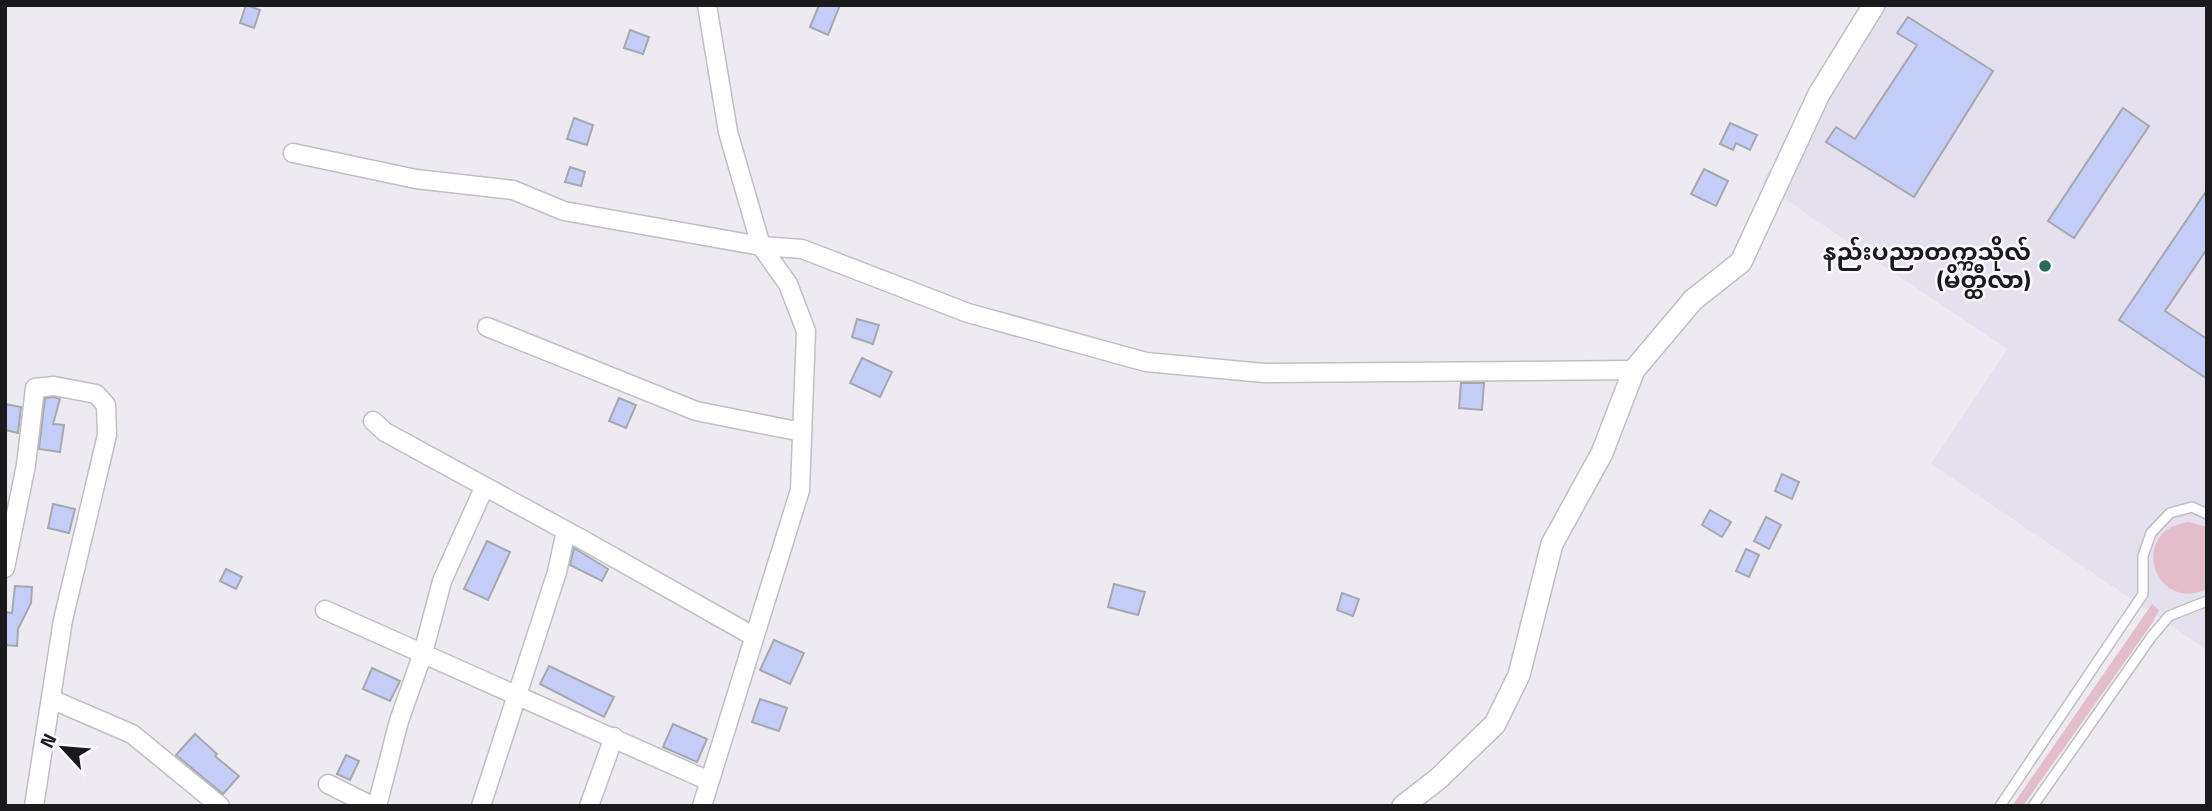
<svg xmlns="http://www.w3.org/2000/svg" width="2212" height="811" viewBox="0 0 2212 811" font-family="'Titillium Web','Noto Sans Myanmar',sans-serif">
	<rect width="100%" height="100%" fill="#edebf1"/>
	<polygon fill="#e5e0ed" points="1880,5 2207,5 2207,650 1931,464 2007,349 1761,183"/>
	<g fill="#e4bdcb">
		<path d="M2189,522L2207,527V589C2154,614 2127,530 2189,522Z"/>
		<polygon points="2152,604 2159,610 2153,622 2023,806 2012,806"/>
	</g>
	<g fill="#c4cdf7" stroke="#a6a8ae" stroke-width="2">
		<polygon points="246,5 260,10 254,28 240,23"/>
		<polygon points="819,5 840,5 828,35 810,27"/>
		<polygon points="1908,17 1993,71 1914,197 1826,142 1836,127 1855,139 1917,45 1897,33"/>
		<polygon points="630,30 649,37 643,54 624,48"/>
		<polygon points="2123,108 2149,126 2074,238 2048,221"/>
		<polygon points="574,118 593,125 587,145 567,139"/>
		<polygon points="1730,123 1757,135 1750,150 1736,143 1733,150 1720,144"/>
		<polygon points="570,167 585,172 581,186 565,182"/>
		<polygon points="1704,169 1728,181 1716,206 1691,194"/>
		<polygon points="2207,190 2207,249 2165,311 2207,339 2207,379 2119,320"/>
		<polygon points="857,319 879,325 873,344 852,337"/>
		<polygon points="862,358 892,372 880,397 850,383"/>
		<polygon points="1461,383 1484,383 1482,410 1459,408"/>
		<polygon points="54,397 60,399 53,424 64,425 60,452 39,449 45,398"/>
		<polygon points="619,398 636,405 626,428 609,421"/>
		<polygon points="5,404 21,407 18,433 5,430"/>
		<polygon points="1782,474 1799,482 1792,499 1775,491"/>
		<polygon points="53,504 75,509 69,533 48,528"/>
		<polygon points="1710,510 1731,522 1722,537 1702,525"/>
		<polygon points="1766,517 1781,525 1769,549 1754,541"/>
		<polygon points="487,541 510,552 488,600 464,589"/>
		<polygon points="574,548 608,569 602,581 570,565"/>
		<polygon points="1746,549 1759,555 1749,577 1736,571"/>
		<polygon points="226,569 242,577 236,589 220,581"/>
		<polygon points="1114,584 1145,592 1138,615 1108,607"/>
		<polygon points="15,586 32,587 31,603 18,629 17,646 5,645 5,612 12,613"/>
		<polygon points="1342,593 1359,599 1353,616 1337,610"/>
		<polygon points="774,640 804,653 790,684 760,670"/>
		<polygon points="549,666 614,697 604,717 540,684"/>
		<polygon points="372,668 400,681 390,701 363,689"/>
		<polygon points="760,699 787,708 779,731 752,722"/>
		<polygon points="673,724 707,739 697,762 663,747"/>
		<polygon points="195,734 217,754 215,756 239,776 223,794 176,755"/>
		<polygon points="346,755 359,761 350,780 337,774"/>
	</g>
	<g fill="none" stroke-linecap="round" stroke-linejoin="round">
		<defs>
			<g id="service">
				<polyline points="2000,806 2143,594 2143,556 2151,533 2170,513 2192,507 2207,514"/>
				<polyline points="2033,806 2152,636 2169,616 2207,601"/>
			</g>
			<g id="minor">
				<polyline points="293,153 416,179 513,190 564,211 761,246 802,249 968,313 1146,362 1264,373 1634,370"/>
				<polyline points="487,327 696,411 802,432"/>
				<polyline points="373,421 385,432 583,540 753,636"/>
				<polyline points="5,568 26,465 35,388 54,386 96,394 106,405 107,435 63,620 34,806"/>
				<polyline points="325,610 709,781"/>
				<polyline points="51,699 132,734 220,806"/>
				<polyline points="328,784 372,806"/>
				<polyline points="377,806 399,721 423,653 442,581 484,488"/>
				<polyline points="481,806 557,572 566,531"/>
				<polyline points="589,806 614,737"/>
				<polyline points="702,806 800,490 806,331 788,284 761,246 728,132 707,5"/>
			</g>
			<polyline id="tertiary" points="1403,806 1438,779 1495,724 1519,675 1552,544 1602,453 1634,370 1693,300 1741,262 1819,94 1874,5"/>
		</defs>
		<use href="#service" stroke="#c1bec4" stroke-width="12"/>
		<use href="#minor" stroke="#c1bec4" stroke-width="21"/>
		<use href="#tertiary" stroke="#c1bec4" stroke-width="24"/>
		<use href="#service" stroke="#fff" stroke-width="9"/>
		<use href="#minor" stroke="#fff" stroke-width="18"/>
		<use href="#tertiary" stroke="#fff" stroke-width="21"/>
	</g>
	<circle fill="#286957" stroke="#faf8fe" stroke-width="2.5" cx="2045" cy="266" r="7"/>
	<g text-anchor="middle" stroke-width="5" stroke-linejoin="round" paint-order="stroke">
		<g font-size="24" font-weight="bold" fill="#1a191b" stroke="#faf8fe" text-anchor="end">
			<text x="2031" y="260">နည်းပညာတက္ကသိုလ်<tspan x="2031" dy="28">(မိတ္ထီလာ)</tspan></text>
		</g>
	</g>
	<rect width="2212" height="811" fill="none" stroke="#1a191b" stroke-width="14"/>
	<g transform="translate(63 748) rotate(296)" stroke="#faf8fe" stroke-width="5" paint-order="stroke">
	<path d="M0-5L12 26L0 18L-12 26Z" fill="#1a191b"/>
	<text y="-10" font-size="19" font-weight="bold" text-anchor="middle" fill="#1a191b">N</text>
	</g>
</svg>
